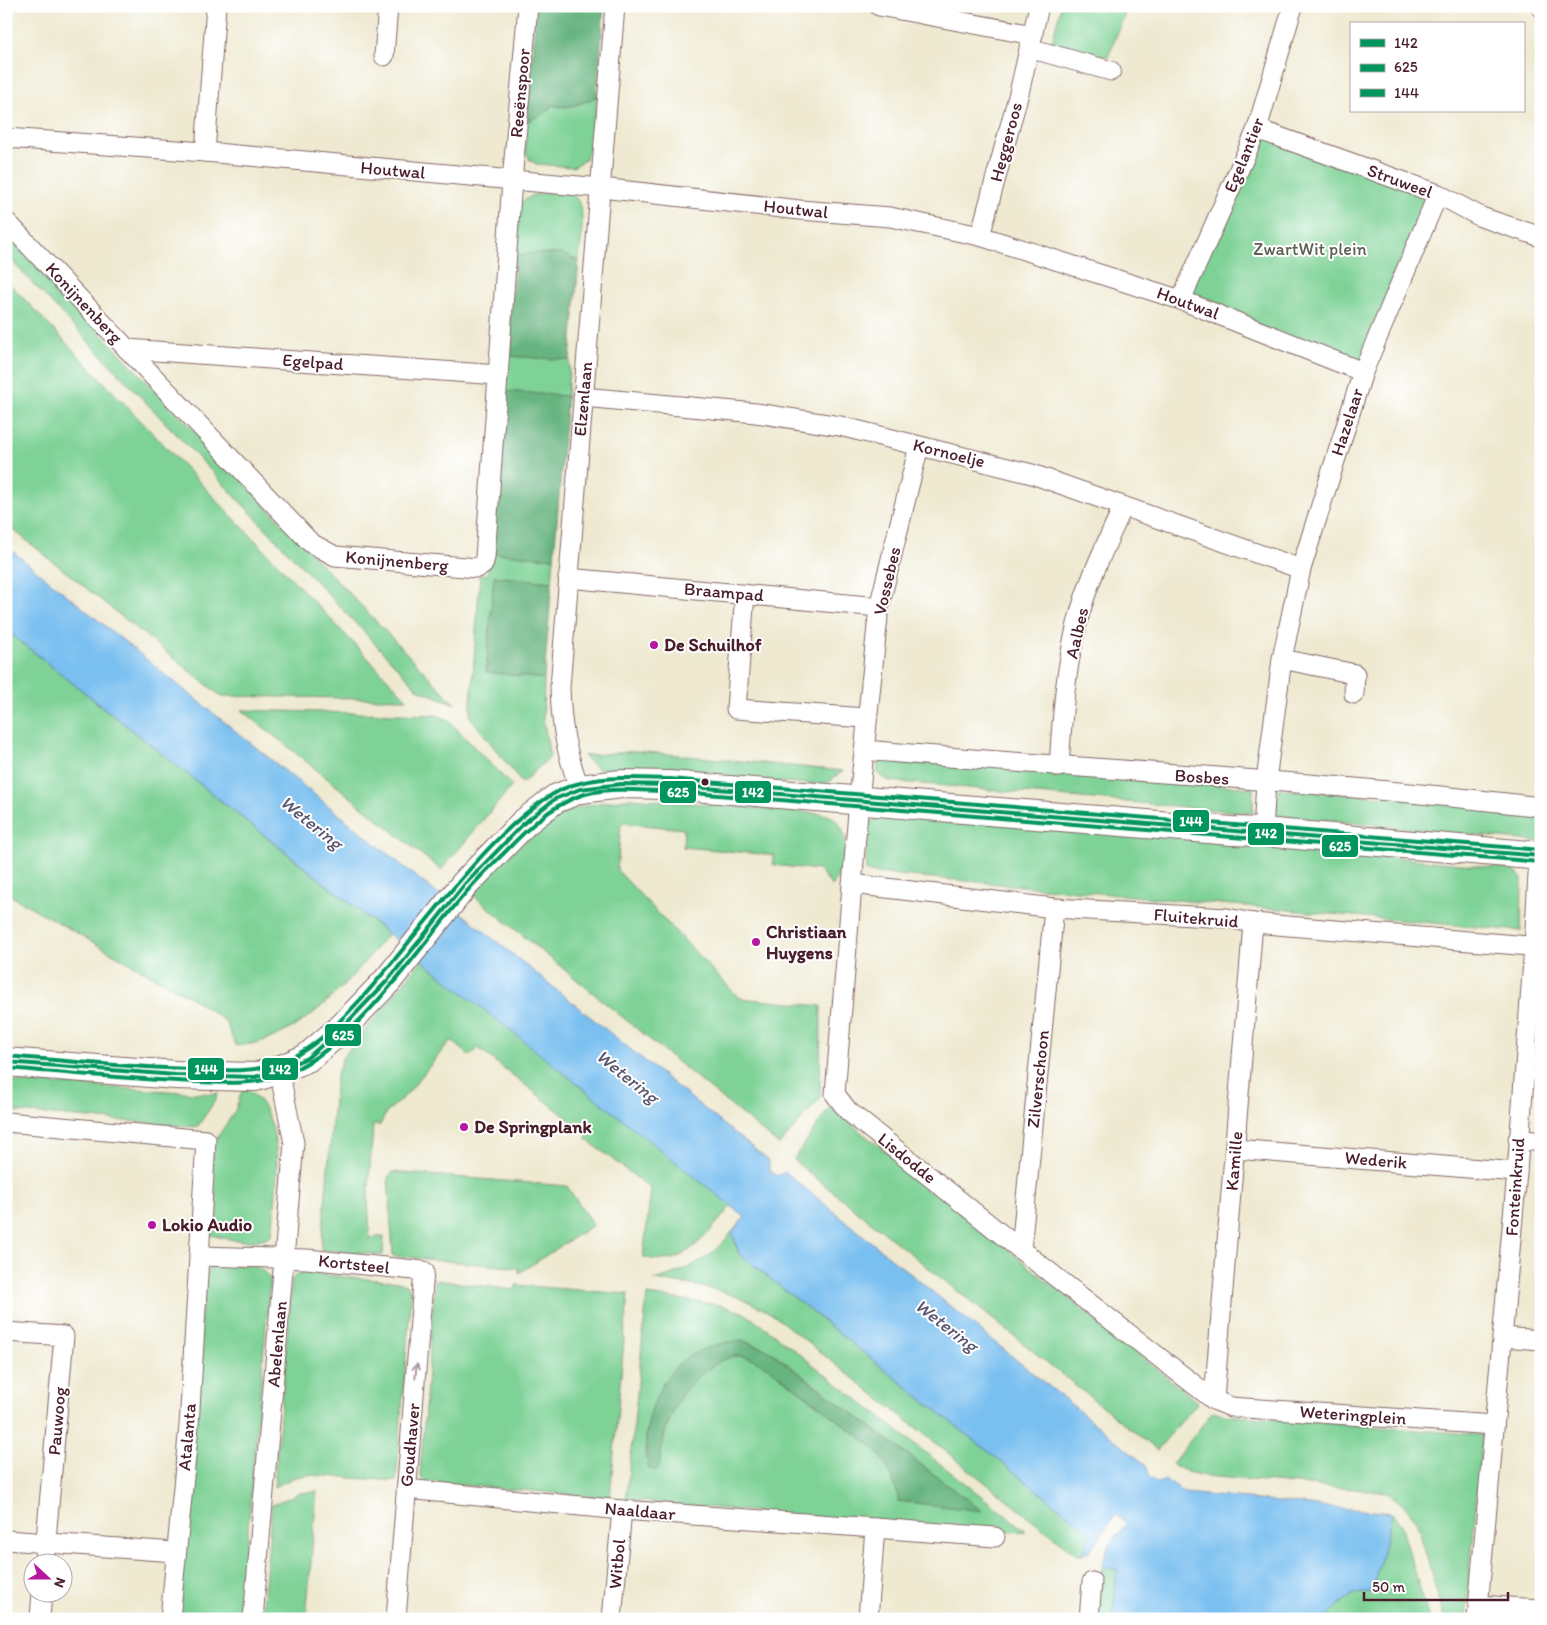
<svg xmlns="http://www.w3.org/2000/svg" width="1547" height="1625" viewBox="0 0 1547 1625" font-family="Itim,sans-serif">
	<rect width="100%" height="100%" fill="#fff"/>
	<filter id="ink" filterUnits="userSpaceOnUse"><feTurbulence type="fractalNoise" baseFrequency=".02" numOctaves="2"/><feDisplacementMap in="SourceGraphic" scale="10" xChannelSelector="R" yChannelSelector="G"/><feConvolveMatrix kernelMatrix="1 2 1 2 8 2 1 2 1" color-interpolation-filters="sRGB"/></filter>
	<filter id="wash" filterUnits="userSpaceOnUse"><feTurbulence type="fractalNoise" baseFrequency=".0096" numOctaves="4" result="noise"/><feDisplacementMap in="SourceGraphic" scale="20" xChannelSelector="R" yChannelSelector="G"/><feGaussianBlur stdDeviation="1.12" result="paint"/><feColorMatrix in="noise" values="0 0 0 0 0 0 0 0 0 0 0 0 0 0 0 0 0 1.4 0 .05"/><feComposite in="paint" operator="in"/></filter>
	<g filter="url(#wash)">
		<rect width="100%" height="100%" fill="#eee9d0"/>
		<g fill="#7ed296" stroke="#647860" fill-rule="evenodd">
			<polygon points="1061,6 1128,6 1108,57 1052,42"/>
			<path d="M597,96L594,136L585,160L573,167L536,164L530,160L525,150L527,122L548,111L551,105C568,110 582,104 597,96Z"/>
			<polygon points="1257,129 1438,194 1363,372 1181,300"/>
			<path d="M555,191C560,192 567,192 571,194C589,203 580,244 579,261C556,252 539,254 515,257L520,203L533,195Z"/>
			<polygon points="6,234 455,704 419,690 6,255"/>
			<polygon points="6,280 407,699 221,696 6,524"/>
			<polygon points="507,356 570,360 567,396 503,391"/>
			<polygon points="489,553 554,558 552,582 494,576 486,672 544,679 543,718 550,757 522,783 470,717 480,574 487,575"/>
			<path d="M6,630L388,934C348,982 302,1041 236,1046L225,1021L195,1000L6,893Z"/>
			<polygon points="242,710 436,715 447,719 512,786 441,870"/>
			<polygon points="636,751 843,771 824,785 598,769 583,756"/>
			<polygon points="888,757 1253,788 1253,813 889,781 878,774 877,761"/>
			<polygon points="1278,789 1541,808 1541,842 1276,815"/>
			<path d="M630,798L814,813C819,814 825,814 830,816C854,828 846,869 832,886L819,870L773,865V855L683,847L684,829L621,823L617,870L739,998L821,1006L820,1099L779,1145L473,895C500,863 542,817 584,806C599,802 615,801 630,798Z"/>
			<polygon points="880,815 1164,835 1512,869 1522,878 1521,931 866,872 867,825"/>
			<path d="M422,960L731,1206C716,1224 699,1247 678,1257C667,1262 654,1259 643,1258L651,1189L586,1139L588,1134L478,1048L470,1056L451,1040L407,1094L386,1113L380,1125H373L368,1198L370,1238L384,1236L383,1255L321,1250L336,1076L343,1057Z"/>
			<polygon points="6,1081 215,1094 218,1093 215,1101 197,1127 6,1111"/>
			<path d="M248,1090C288,1117 276,1193 272,1234C256,1247 226,1239 208,1234L213,1144L235,1111L242,1091Z"/>
			<polygon points="830,1107 1198,1402 1157,1450 793,1160"/>
			<polygon points="393,1172 567,1186 593,1225 519,1273 519,1268 393,1256 388,1177"/>
			<path d="M732,1232L739,1254L1091,1533L1082,1555H1077L772,1314C728,1289 703,1286 654,1280C686,1271 711,1259 732,1232Z"/>
			<path d="M225,1265C242,1266 262,1262 270,1280L240,1619H173L205,1274L212,1266Z"/>
			<polygon points="303,1273 400,1282 409,1287 411,1294 396,1481 310,1475 295,1477 274,1487 292,1279 297,1274"/>
			<polygon points="435,1280 515,1290 516,1285 628,1294 610,1498 429,1482 423,1480 420,1475"/>
			<path d="M647,1295L721,1305L744,1313L766,1328L1026,1531L996,1533L626,1500ZM741,1340L769,1350L981,1510L899,1501C894,1479 888,1464 872,1446L768,1367C758,1362 747,1354 735,1356C726,1357 718,1362 710,1367C675,1390 664,1427 659,1467L645,1458L646,1433L653,1404Z"/>
			<polygon points="1213,1411 1226,1415 1482,1435 1466,1619 1444,1617 1416,1520 1407,1508 1387,1492 1206,1476 1187,1472 1172,1464"/>
			<polygon points="317,1491 306,1619 262,1619 272,1505 299,1493"/>
			<path d="M1392,1513L1401,1525L1429,1619H1325C1341,1603 1349,1592 1373,1592Z"/>
			<polygon points="1102,1568 1117,1569 1113,1619 1099,1619"/>
		</g>
		<g fill="#66b47f" stroke="#586a55">
			<path d="M536,6H604L597,96C582,104 569,109 551,105L548,111L527,122Z"/>
			<polygon points="533,253 563,254 579,261 570,360 507,356 515,257"/>
			<polygon points="503,391 567,396 554,558 489,553"/>
			<polygon points="494,576 552,582 544,679 486,672"/>
			<path d="M741,1340L768,1350L982,1511L899,1501C894,1479 888,1464 872,1446L768,1367C758,1362 748,1355 736,1356C727,1357 718,1362 711,1367C683,1385 673,1406 663,1438C660,1448 663,1462 657,1471L649,1469C638,1432 657,1372 693,1354C708,1346 725,1342 741,1340Z"/>
		</g>
		<path fill="#79bff0" stroke="#626f8e" d="M6,546L769,1161V1170L777,1176L785,1172L1147,1466L1149,1476L1157,1483L1166,1480L1184,1493L1392,1513L1373,1592C1349,1592 1341,1603 1325,1619H1113L1117,1569L1102,1568L1108,1547L1127,1523L1115,1515L1091,1550L1082,1555L1091,1533L739,1254L732,1232L745,1217L6,630Z"/>
	</g>
	<g filter="url(#ink)">
		<g fill="none" stroke-linecap="round" stroke-linejoin="round">
			<defs>
				<g id="street">
					<polyline points="879,6 1033,35"/>
					<polyline points="1540,6 1541,7"/>
					<polyline points="1029,48 1111,71"/>
					<polyline points="384,56 388,6"/>
					<polyline points="1257,129 1438,194 1481,217 1541,237"/>
					<polyline points="6,138 205,152 601,188 800,210 890,217 980,236 1181,300 1363,372"/>
					<polyline points="205,152 216,6"/>
					<polyline points="6,221 311,543 335,556 477,568 483,565 485,558 512,181 528,6"/>
					<polyline points="980,236 1019,93 1039,6"/>
					<polyline points="1181,300 1257,129 1293,6"/>
					<polyline points="127,349 499,375"/>
					<polyline points="583,397 756,413 840,426 1032,474 1301,569"/>
					<polyline points="919,446 879,607 859,800 835,1094 848,1111 1021,1250 1214,1400 1231,1407 1494,1425"/>
					<polyline points="568,578 879,607"/>
					<polyline points="745,594 736,709 866,718"/>
					<polyline points="1282,659 1355,674 1354,694"/>
					<path d="M864,750C1089,770 1316,780 1541,807"/>
					<path d="M1059,767C1062,719 1065,671 1077,624C1087,583 1106,544 1123,507"/>
					<path d="M580,789C566,753 561,726 560,687L615,6"/>
					<polyline points="1263,832 1266,781 1282,659 1301,569 1363,372 1438,194"/>
					<polyline points="852,884 1054,908 1227,918 1253,923 1541,947"/>
					<polyline points="6,1122 206,1140 189,1426 170,1619"/>
					<polyline points="1518,1139 1541,1142"/>
					<polyline points="1235,1149 1517,1172"/>
					<polyline points="1021,1250 1054,908"/>
					<polyline points="199,1256 307,1259 424,1271 396,1619"/>
					<polyline points="6,1332 64,1336 44,1562"/>
					<polyline points="1502,1337 1541,1340"/>
					<polyline points="1214,1400 1253,923"/>
					<polyline points="406,1489 622,1510 875,1528 868,1619"/>
					<polyline points="875,1528 995,1537"/>
					<polyline points="6,1540 175,1552"/>
					<polyline points="1478,1605 1541,1609"/>
					<polyline points="40,1619 42,1592"/>
					<polyline points="253,1619 294,1143 279,1070"/>
					<polyline points="612,1619 622,1510"/>
					<polyline points="1089,1619 1092,1582"/>
					<polyline points="1477,1619 1517,1172 1534,947 1539,856"/>
				</g>
				<polyline id="secondary" points="6,1062 176,1075 255,1077 279,1070 307,1058 342,1028 388,980 465,884 524,823 555,799 580,789 621,784 669,785 1232,831 1263,832 1541,856"/>
			</defs>
			<use href="#street" stroke="#836665" stroke-width="21"/>
			<use href="#secondary" stroke="#836665" stroke-width="30"/>
			<use href="#street" stroke="#fff" stroke-width="19"/>
			<use href="#secondary" stroke="#fff" stroke-width="28"/>
			<defs>
				<polyline id="bus-1" points="6,1062 176,1075 255,1077 279,1070 307,1058 342,1028 388,980 465,884 524,823 555,799 580,789 621,784 669,785 1541,856"/>
				<path id="bus-2" d="M6,1068C70,1073 134,1080 198,1082C226,1083 252,1085 279,1076C353,1052 419,946 469,889C480,876 493,864 505,852C527,829 549,807 579,796C606,786 640,791 669,791L1540,862"/>
				<path id="bus-3" d="M6,1056C70,1061 134,1068 198,1069C225,1070 250,1073 276,1064C310,1053 335,1027 359,1001C411,947 509,798 580,783C609,776 640,778 670,779L1541,850"/>
			</defs>
			<use href="#bus-1" stroke="#fff" stroke-width="8"/>
			<use href="#bus-2" stroke="#fff" stroke-width="8"/>
			<use href="#bus-3" stroke="#fff" stroke-width="8"/>
			<use href="#bus-1" stroke="#00965e" stroke-width="4"/>
			<use href="#bus-2" stroke="#00965e" stroke-width="4"/>
			<use href="#bus-3" stroke="#00965e" stroke-width="4"/>
		</g>
		<defs><path id="oneway-shaft" d="M-6 0H5M1.5-3L5.5 0L1.5 3" fill="none" stroke-width="1.6" stroke-linecap="round" stroke-linejoin="round" transform="scale(1.25)"/></defs>
		<use stroke="#ae9aa0" href="#oneway-shaft" transform="translate(416 1371) rotate(-85)"/>
	</g>
	<g fill="#b5179e" stroke="#fff" stroke-width="2">
		<circle cx="654" cy="645" r="5"/>
		<circle cx="756" cy="942" r="5"/>
		<circle cx="464" cy="1127" r="5"/>
		<circle cx="152" cy="1225" r="5"/>
	</g>
	<circle fill="#4a1f2b" stroke="#fff" stroke-width="2" cx="705" cy="782" r="4.5"/>
	<g text-anchor="middle" stroke-width="4" stroke-linejoin="round" paint-order="stroke">
		<g font-size="18" fill="#4a1f2b" stroke="#fff">
			<text transform="translate(520 93) rotate(-85)" y="6">Reeënspoor</text>
			<text transform="translate(1006 142) rotate(-75)" y="6">Heggeroos</text>
			<text transform="translate(1244 155) rotate(-68)" y="6">Egelantier</text>
			<text transform="translate(393 170) rotate(5)" y="6">Houtwal</text>
			<text transform="translate(1400 181) rotate(20)" y="6">Struweel</text>
			<text transform="translate(796 209) rotate(6)" y="6">Houtwal</text>
			<text transform="translate(84 303) rotate(47)" y="6">Konijnenberg</text>
			<text transform="translate(1188 303) rotate(20)" y="6">Houtwal</text>
			<text transform="translate(313 362) rotate(4)" y="6">Egelpad</text>
			<text transform="translate(583 399) rotate(-85)" y="6">Elzenlaan</text>
			<text transform="translate(1347 422) rotate(-72)" y="6">Hazelaar</text>
			<text transform="translate(949 453) rotate(14)" y="6">Kornoelje</text>
			<text transform="translate(397 561) rotate(5)" y="6">Konijnenberg</text>
			<text transform="translate(887 581) rotate(-77)" y="6">Vossebes</text>
			<text transform="translate(724 592) rotate(5)" y="6">Braampad</text>
			<text transform="translate(1077 633) rotate(-77)" y="6">Aalbes</text>
			<text transform="translate(1202 777) rotate(4)" y="6">Bosbes</text>
			<text transform="translate(1196 918) rotate(5)" y="6">Fluitekruid</text>
			<text transform="translate(1038 1079) rotate(-84)" y="6">Zilverschoon</text>
			<text transform="translate(907 1158) rotate(39)" y="6">Lisdodde</text>
			<text transform="translate(1376 1160) rotate(5)" y="6">Wederik</text>
			<text transform="translate(1234 1161) rotate(-85)" y="6">Kamille</text>
			<text transform="translate(1515 1187) rotate(-86)" y="6">Fonteinkruid</text>
			<text transform="translate(354 1264) rotate(6)" y="6">Kortsteel</text>
			<text transform="translate(277 1344) rotate(-85)" y="6">Abelenlaan</text>
			<text transform="translate(1353 1415) rotate(4)" y="6">Weteringplein</text>
			<text transform="translate(57 1421) rotate(-85)" y="6">Pauwoog</text>
			<text transform="translate(187 1437) rotate(-85)" y="6">Atalanta</text>
			<text transform="translate(410 1445) rotate(-85)" y="6">Goudhaver</text>
			<text transform="translate(640 1511) rotate(5)" y="6">Naaldaar</text>
			<text transform="translate(617 1564) rotate(-85)" y="6">Witbol</text>
		</g>
		<g font-size="18" fill="#5c5e50" stroke="#fff">
			<text x="1310" y="255">ZwartWit plein</text>
		</g>
		<g font-size="18" font-weight="bold" fill="#4a1f2b" stroke="#fff" text-anchor="start">
			<text x="664" y="651">De Schuilhof</text>
			<text x="766" y="938">Christiaan<tspan x="766" dy="21">Huygens</tspan></text>
			<text x="474" y="1133">De Springplank</text>
			<text x="162" y="1231">Lokio Audio</text>
		</g>
		<g font-size="19" font-style="italic" fill="#5a5770" stroke="#fff">
			<text transform="translate(312 822) rotate(39)" y="7">Wetering</text>
			<text transform="translate(628 1076) rotate(39)" y="7">Wetering</text>
			<text transform="translate(947 1325) rotate(38)" y="7">Wetering</text>
		</g>
	</g>
	<g stroke="#fff" stroke-width="2">
		<rect x="659" y="780" width="38" height="24" rx="5" fill="#00965e"/>
		<rect x="734" y="780" width="38" height="24" rx="5" fill="#00965e"/>
		<rect x="1172" y="809" width="38" height="24" rx="5" fill="#00965e"/>
		<rect x="1247" y="822" width="38" height="24" rx="5" fill="#00965e"/>
		<rect x="1321" y="834" width="38" height="24" rx="5" fill="#00965e"/>
		<rect x="324" y="1023" width="38" height="24" rx="5" fill="#00965e"/>
		<rect x="187" y="1057" width="38" height="24" rx="5" fill="#00965e"/>
		<rect x="261" y="1057" width="38" height="24" rx="5" fill="#00965e"/>
	</g>
	<g font-size="14" text-anchor="middle" font-weight="bold" fill="#fff">
		<text x="678" y="797">625</text>
		<text x="753" y="797">142</text>
		<text x="1191" y="826">144</text>
		<text x="1266" y="838">142</text>
		<text x="1340" y="851">625</text>
		<text x="343" y="1040">625</text>
		<text x="206" y="1074">144</text>
		<text x="280" y="1074">142</text>
	</g>
	<rect width="1547" height="1625" fill="none" stroke="#fff" stroke-width="25"/>
	<rect x="1350" y="22" width="175" height="90" fill="#ffffff" stroke="#b7a5aa"/>
	<rect x="1360" y="39" width="25" height="8" fill="#00965e" stroke="#b7a5aa"/>
	<text x="1394" y="48" font-size="15" fill="#4a1f2b">142</text>
	<rect x="1360" y="64" width="25" height="8" fill="#00965e" stroke="#b7a5aa"/>
	<text x="1394" y="72" font-size="15" fill="#4a1f2b">625</text>
	<rect x="1360" y="89" width="25" height="8" fill="#00965e" stroke="#b7a5aa"/>
	<text x="1394" y="98" font-size="15" fill="#4a1f2b">144</text>
	<g transform="translate(48 1578) rotate(111)"><circle r="24" fill="#ffffff" stroke="#b7a5aa"/>
	<path d="M0-4L9 19L0 12L-9 19Z" fill="#b5179e"/>
	<text y="-8" font-size="14" font-weight="bold" text-anchor="middle" fill="#4a1f2b">N</text>
	</g>
	<path d="M1364 1592v8h144v-8" fill="none" stroke="#4a1f2b" stroke-width="2.5"/>
	<text x="1372" y="1592" font-size="15" fill="#4a1f2b" stroke="#ffffff" stroke-width="4" paint-order="stroke">50 m</text>
</svg>
